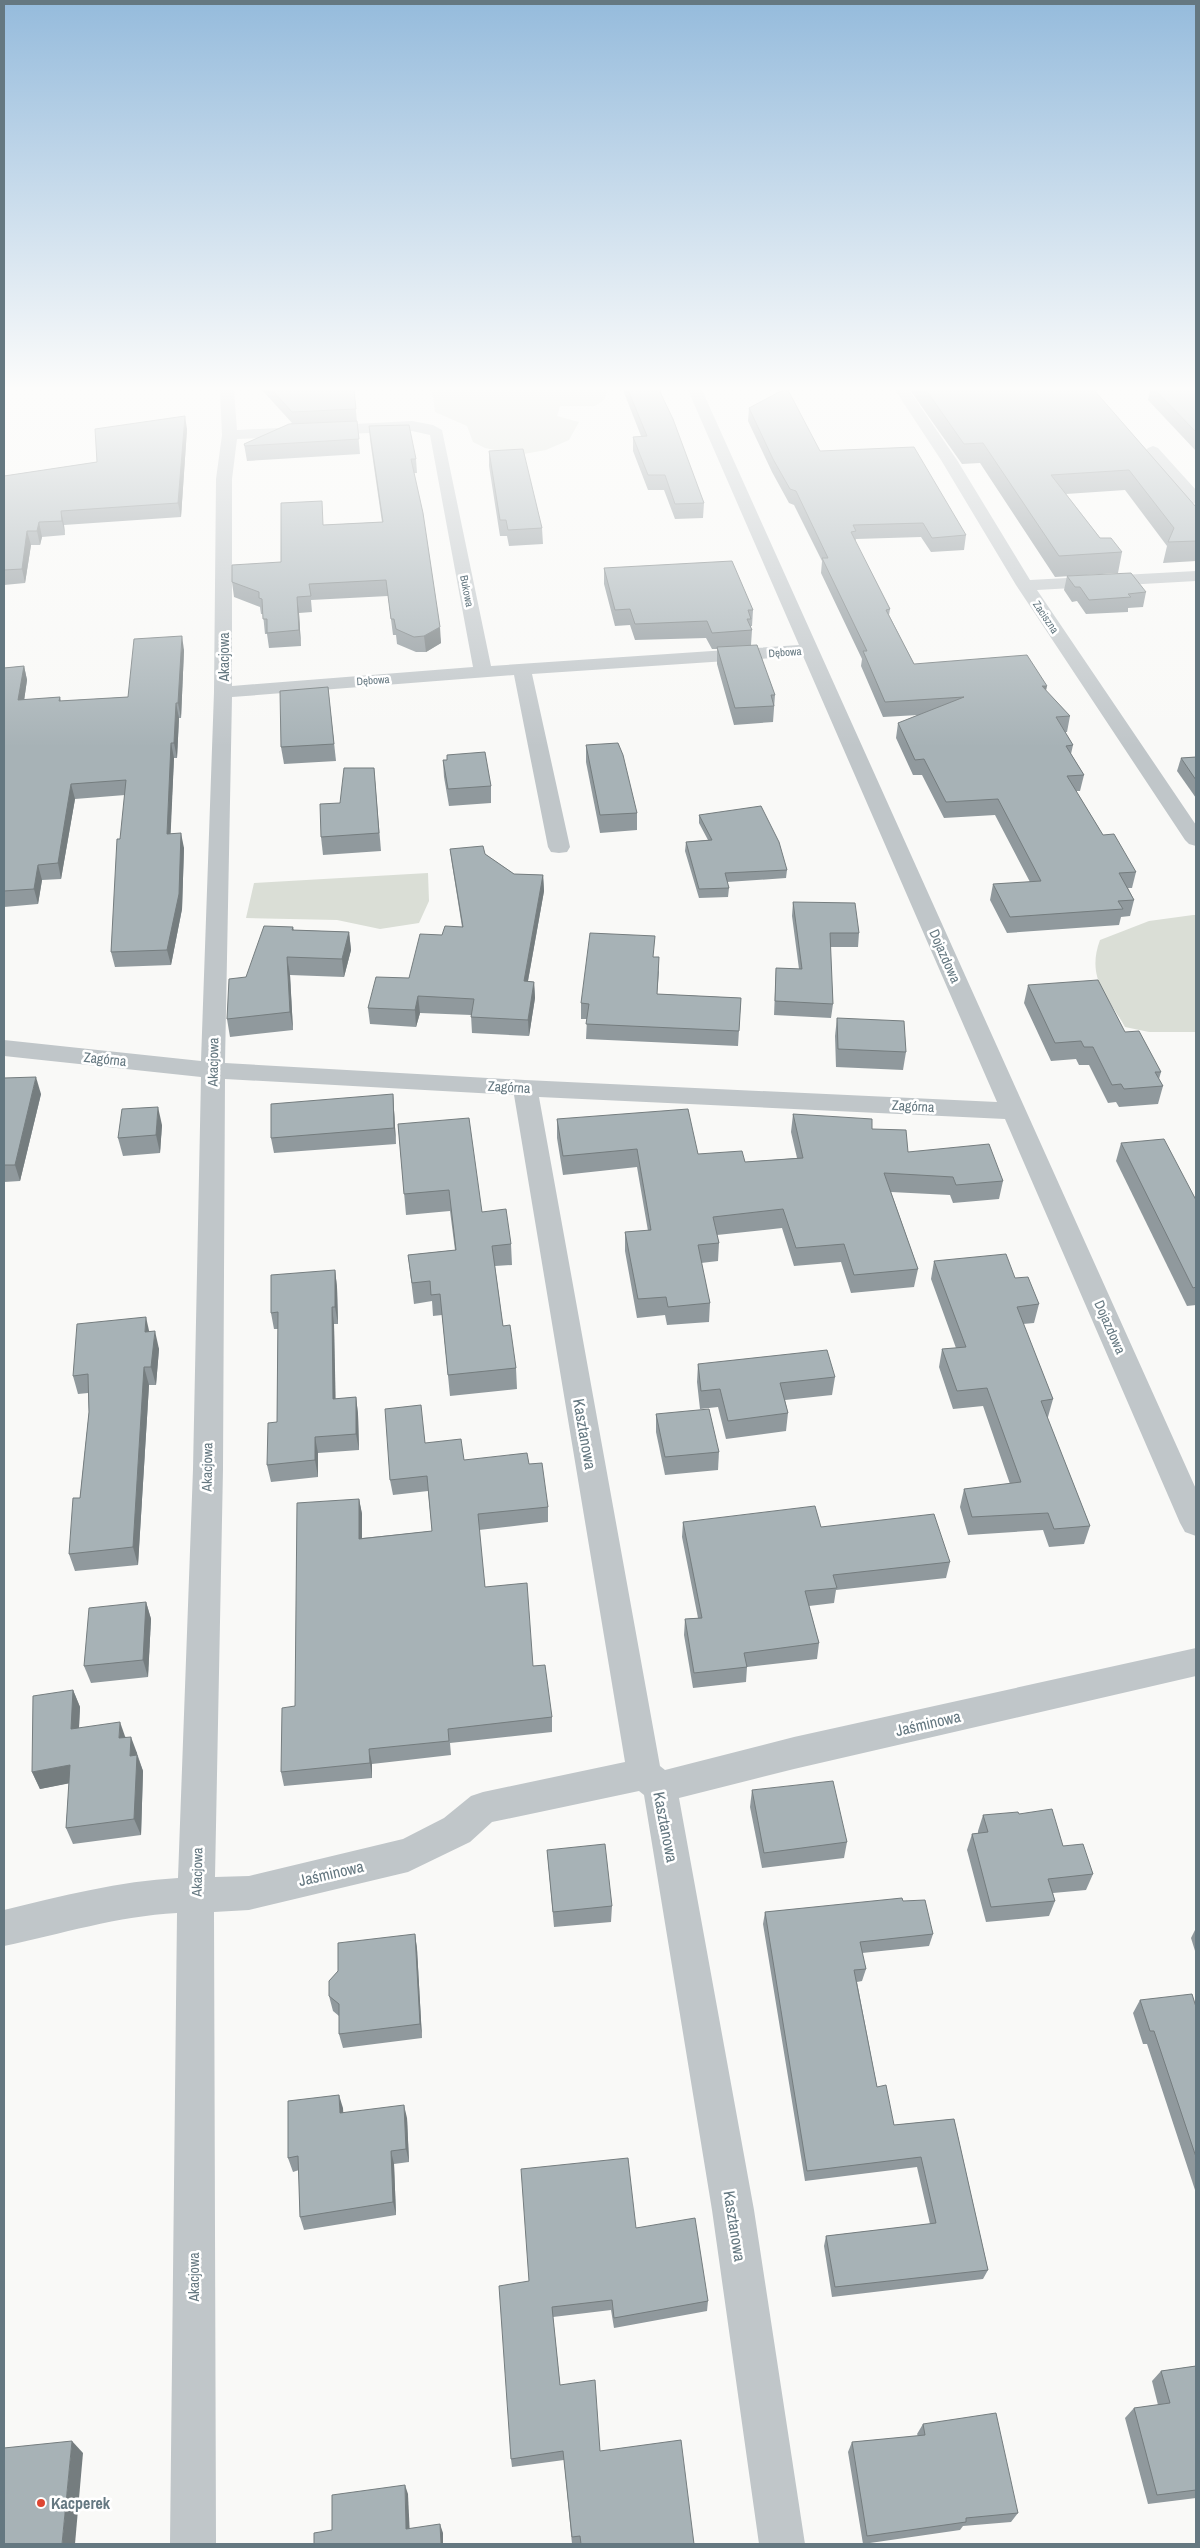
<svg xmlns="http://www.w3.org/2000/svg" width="1200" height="2548" viewBox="0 0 1200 2548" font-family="'Archivo Narrow',sans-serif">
	<rect width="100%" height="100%" fill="#f9f9f7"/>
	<g fill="#daded6">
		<polygon points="432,390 607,390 605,399 595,406 560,406 557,416 579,422 569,440 546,450 518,455 485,448 473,442 467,426 435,412"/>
		<polygon points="428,873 429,901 419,923 380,929 337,920 246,918 254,883"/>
		<path d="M1193,915H1196V1032H1149L1125,1027C1107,995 1086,978 1100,940L1149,921Z"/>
	</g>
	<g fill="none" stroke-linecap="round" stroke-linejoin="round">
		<g fill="#c0c6c9" fill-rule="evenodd">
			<path d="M220,390H234L237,430L412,421L433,425L442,430L491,666L799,645L688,390H702L1196,1489V1536L1185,1532L1180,1523L1005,1119L539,1097L660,1766L665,1770L794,1737L1196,1648V1676L794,1769L679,1798L754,2210L805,2544H759L712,2210L644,1795L639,1791L492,1822L470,1842L408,1872L249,1910L214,1912L216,2544H170L177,1913C118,1916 61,1934 4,1946V1910C61,1896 120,1881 178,1878L193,1469L201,1077L4,1056V1040L201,1061L214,692L216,479L222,435ZM412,431L430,435L473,667L232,686V479L237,439ZM803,656L997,1102L525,1080L225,1063L232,697L514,675L548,847L551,852L559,853L567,852L570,847L532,674ZM225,1079L514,1095L625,1762L483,1792L471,1796L444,1818L403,1839L249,1876L215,1877L223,1469Z"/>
			<polygon points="895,390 909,390 957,460 1030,580 1196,571 1196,581 1037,590 1196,825 1196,846 1189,844 1185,840 1016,585 941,460"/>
			<polygon points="1153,446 1158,448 1196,490 1196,504 1190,502 1148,454 1145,451 1148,448"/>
		</g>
	</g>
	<g fill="#90999d">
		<polygon points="262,390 354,390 360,454 247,461 244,444 292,423"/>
		<polygon points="623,390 660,390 704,503 703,518 675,519 664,490 648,490 633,451 633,437 641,436"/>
		<polygon points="910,390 1094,390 1196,507 1196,561 1163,563 1167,546 1125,490 1066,494 1100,538 1122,552 1118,573 1055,577 980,463 962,464"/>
		<polygon points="1150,390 1195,390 1196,391 1196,451 1148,400"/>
		<polygon points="749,408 820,451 966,535 964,550 931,552 921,537 856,539 855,542 890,609 889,615 914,664 1046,691 1070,716 1067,732 1065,732 1073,745 1071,754 1084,775 1080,791 1076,791 1103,835 1136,872 1132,888 1128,888 1134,900 1130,916 1121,917 1119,925 1007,933 990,900 993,884 1030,882 995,815 944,818 922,775 913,775 896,738 898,723 918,715 883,717 861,666 862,659 821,573 822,561 794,505 789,503 772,472 748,421"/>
		<polygon points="369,426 416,459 417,473 414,473 441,643 426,652 416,652 397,644 396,635 393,635 388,596 311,600 312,612 299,613 301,646 269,648 267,634 265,634 263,614 261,614 260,607 234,597 232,582 281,562 324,525 382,522 370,440"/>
		<polygon points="187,429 181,517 64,525 65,535 42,537 40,545 31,545 25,583 4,585 4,476 97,462"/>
		<polygon points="489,451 542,528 543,544 509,546 507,536 500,536 489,466"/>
		<polygon points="604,568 753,610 752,626 751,626 751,628 752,630 751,645 775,695 773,722 734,725 717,664 717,649 712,649 706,638 635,640 630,625 615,626 604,584"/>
		<polygon points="1067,576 1146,592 1143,607 1128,608 1128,612 1086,614 1077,601 1072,602 1064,590"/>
		<polygon points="184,650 181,718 179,718 177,758 174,758 170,834 184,848 182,909 171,965 115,967 111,952 125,795 75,799 61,879 42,880 38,904 4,907 4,668 24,666 27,680 24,700 60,697 61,701 128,697"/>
		<polygon points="328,687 336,761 284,764 281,747"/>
		<polygon points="586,745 637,813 637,830 600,833 586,762"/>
		<polygon points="1196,757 1196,798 1177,771 1181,758"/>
		<polygon points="443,760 491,786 491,803 449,806 444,777"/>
		<polygon points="374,768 381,851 323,855 321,837 340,803"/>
		<polygon points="699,815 787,870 786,878 727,882 729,888 728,897 699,898 685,851 686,842 708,840 699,823"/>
		<polygon points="450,849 485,854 514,874 543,875 544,891 528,981 534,982 535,998 529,1036 472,1033 471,1015 420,1013 416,1027 370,1024 368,1008 409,978 442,935 462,927 452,864"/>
		<polygon points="793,902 859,933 858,947 830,947 833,1004 831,1018 774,1015 776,968 799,969 792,916"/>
		<polygon points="293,927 294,930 349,932 351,950 344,977 290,975 293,1030 230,1037 227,1019 246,977"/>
		<polygon points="654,957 659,972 657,994 741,998 738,1046 586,1039 587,1019 581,1019 581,1003"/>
		<polygon points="1028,985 1125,1032 1161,1072 1159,1079 1163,1086 1158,1104 1119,1107 1116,1102 1108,1103 1089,1065 1079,1065 1076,1059 1051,1061 1024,1003"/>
		<polygon points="837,1018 906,1052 903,1070 836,1067 835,1036"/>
		<polygon points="4,1078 41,1094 20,1181 4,1182"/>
		<polygon points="393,1094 394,1110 396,1144 274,1153 271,1138"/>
		<polygon points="793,1114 872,1129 908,1152 1003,1181 999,1199 953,1203 950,1195 891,1192 918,1269 914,1287 851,1293 841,1262 794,1266 782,1228 717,1235 719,1243 718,1261 701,1263 710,1303 709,1322 667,1325 665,1315 637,1318 625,1251 625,1232 648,1231 637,1167 563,1175 557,1138 557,1119 698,1154 745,1162 797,1158 791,1132"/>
		<polygon points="398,1124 482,1212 511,1244 512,1265 495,1266 503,1326 516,1368 517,1389 450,1396 442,1315 433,1316 432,1301 414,1304 408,1255 455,1250 450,1211 406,1215"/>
		<polygon points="162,1125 160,1153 123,1156 118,1138"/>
		<polygon points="1121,1143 1196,1200 1196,1305 1187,1306 1116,1161"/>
		<polygon points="934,1261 1015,1278 1039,1304 1034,1323 1023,1324 1053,1399 1048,1417 1047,1417 1090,1526 1084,1544 1049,1547 1043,1530 968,1535 960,1507 964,1489 1010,1484 983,1406 953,1409 939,1367 942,1349 956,1348 931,1279"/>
		<polygon points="335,1270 337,1287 338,1324 334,1324 335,1399 356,1397 358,1414 359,1450 318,1453 318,1477 271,1482 267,1465 277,1422 278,1329 274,1329 271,1313"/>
		<polygon points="150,1332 159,1349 156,1385 149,1385 138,1565 75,1571 69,1554 80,1498 89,1412 88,1393 78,1394 73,1376"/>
		<polygon points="698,1364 835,1377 832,1395 785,1400 788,1413 786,1431 726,1439 718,1407 700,1409 697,1382"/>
		<polygon points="656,1414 719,1452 718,1470 665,1475 656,1432"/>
		<polygon points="425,1443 464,1460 529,1464 548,1507 548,1522 479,1530 485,1587 533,1666 552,1717 552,1732 450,1743 451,1755 372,1764 372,1778 284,1786 281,1772 295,1706 359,1499 362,1514 362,1538 432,1531 428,1491 393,1495 390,1480"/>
		<polygon points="683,1522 821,1527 950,1562 946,1578 836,1590 834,1603 809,1606 819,1643 817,1659 747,1667 746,1682 693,1688 684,1635 685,1619 698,1618 682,1537"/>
		<polygon points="146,1602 151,1619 148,1677 91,1683 84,1666"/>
		<polygon points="73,1690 80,1707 79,1728 126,1737 137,1753 143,1771 141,1835 73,1844 66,1828 69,1783 40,1789 32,1772"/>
		<polygon points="752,1790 847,1842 844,1858 762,1868 750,1807"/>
		<polygon points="1019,1814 1063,1846 1093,1874 1086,1890 1053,1893 1055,1901 1049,1916 986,1922 967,1850 972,1834 978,1833 978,1831 983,1815"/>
		<polygon points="547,1850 612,1906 611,1922 554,1927"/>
		<polygon points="903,1901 933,1934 929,1946 862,1953 866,1969 862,1981 857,1982 877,2087 894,2125 954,2119 988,2270 983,2279 832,2297 824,2246 826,2236 930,2224 917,2167 805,2181 763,1924 765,1912"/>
		<polygon points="1196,1928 1196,1954 1191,1938"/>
		<polygon points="415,1934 417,1949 422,2038 343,2048 339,2034 339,2016 333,2011 329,1996"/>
		<polygon points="1140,2000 1196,2007 1196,2193 1147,2044 1143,2044 1133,2013"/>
		<polygon points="343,2108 343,2113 407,2118 409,2162 394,2164 396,2215 304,2230 300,2217 299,2170 293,2172 288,2158"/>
		<polygon points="636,2228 708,2301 707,2311 614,2328 611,2310 553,2317 560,2385 600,2451 694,2544 572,2544 564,2460 512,2467 511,2459 529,2281"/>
		<polygon points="1196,2366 1196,2498 1148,2504 1125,2418 1134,2408 1158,2405 1152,2381 1161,2371"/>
		<polygon points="923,2424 1018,2513 1011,2522 963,2526 960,2530 863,2544 848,2452 852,2442 918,2436 917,2434"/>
	</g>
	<g fill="#757d7f">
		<polygon points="185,416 187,429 181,517 178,503"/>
		<polygon points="61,511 64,525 65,535 62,521"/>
		<polygon points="39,522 42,537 40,545 37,531"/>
		<polygon points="27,531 31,545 25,583 22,569"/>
		<polygon points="297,597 299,613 301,646 299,630"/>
		<polygon points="440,627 441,643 426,652 424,636"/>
		<polygon points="182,636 184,650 181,718 178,703"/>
		<polygon points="24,666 27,680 22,715 18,700"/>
		<polygon points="1042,686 1047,686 1044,701"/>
		<polygon points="176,703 179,718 177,758 174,743"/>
		<polygon points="171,743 174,758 170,849 167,834"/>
		<polygon points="71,784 75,799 61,879 58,863"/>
		<polygon points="181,833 184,848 182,909 171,965 167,950"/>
		<polygon points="38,865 42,880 38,904 34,889"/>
		<polygon points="543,875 544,891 525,997 524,981"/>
		<polygon points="349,932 351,950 344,977 342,959"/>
		<polygon points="287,957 290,975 293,1030 290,1012"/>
		<polygon points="534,982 535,998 529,1036 528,1020"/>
		<polygon points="418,996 420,1013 416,1027 415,1010"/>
		<polygon points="36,1077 41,1094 20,1181 15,1165"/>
		<polygon points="393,1094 394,1110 396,1144 394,1128"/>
		<polygon points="158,1107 162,1125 160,1153 156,1135"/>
		<polygon points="335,1270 337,1287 338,1324 335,1307"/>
		<polygon points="332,1307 334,1324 336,1416 333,1399"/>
		<polygon points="146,1317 150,1335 145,1332"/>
		<polygon points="155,1331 159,1349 156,1385 151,1367"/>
		<polygon points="144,1367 149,1385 138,1565 133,1547"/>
		<polygon points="356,1397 358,1414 359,1450 356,1434"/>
		<polygon points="315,1437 318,1453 318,1477 315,1460"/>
		<polygon points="359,1499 362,1514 362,1554 359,1539"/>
		<polygon points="146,1602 151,1619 148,1677 143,1660"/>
		<polygon points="73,1690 80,1707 78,1745 71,1729"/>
		<polygon points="120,1722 126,1739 119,1738"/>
		<polygon points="131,1737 137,1753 136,1773 130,1756"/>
		<polygon points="369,1749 372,1764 372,1778 370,1763"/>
		<polygon points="137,1755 143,1771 141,1835 134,1819"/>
		<polygon points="70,1765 76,1782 40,1789 32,1772"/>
		<polygon points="415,1934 417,1949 422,2038 420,2024"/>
		<polygon points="339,2095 343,2108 344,2127 340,2113"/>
		<polygon points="404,2105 407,2118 409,2162 406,2149"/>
		<polygon points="391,2151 394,2164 396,2215 393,2202"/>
		<polygon points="72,2441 83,2453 75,2544 62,2544"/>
		<polygon points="405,2485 408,2494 410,2537 406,2529"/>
		<polygon points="440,2524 443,2533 443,2544 441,2544"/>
	</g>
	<g fill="#a7b2b6" stroke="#757d7f">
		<polygon points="272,390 354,390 356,409 292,412"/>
		<polygon points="628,390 659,390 673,419 704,503 675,504 665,475 648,475 633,437 647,436"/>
		<polygon points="783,390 788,390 820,451 914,447 966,535 932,538 923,523 853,525 856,531 851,532 890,609 886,610 914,664 1027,655 1047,686 1042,686 1070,716 1056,717 1073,745 1066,746 1084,775 1067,776 1103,835 1114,834 1136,872 1119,873 1134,900 1118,901 1123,909 1010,917 993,884 1041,881 998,799 946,802 924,759 915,760 898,723 964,697 885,702 863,651 867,651 822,558 828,558 796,491 790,489 773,459 749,408"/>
		<polygon points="926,390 1094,390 1196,507 1196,541 1168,542 1174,528 1129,470 1051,475 1100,538 1111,538 1122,552 1059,556 983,443 964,444"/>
		<polygon points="1155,390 1195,390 1196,391 1196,432"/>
		<polygon points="185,416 178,503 61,511 62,521 39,522 37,531 27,531 22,569 4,570 4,476 97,462 95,429"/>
		<polygon points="357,421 359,439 245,446 244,444 289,424"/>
		<polygon points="409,425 416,459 411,459 423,513 440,627 424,636 414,637 396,629 394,619 391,619 386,580 309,584 311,596 297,597 299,630 267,633 267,619 263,619 262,599 259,598 259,592 232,582 232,565 281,562 281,503 322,501 323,525 383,522 369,426"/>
		<polygon points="523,449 542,528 508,530 506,520 500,520 489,451"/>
		<polygon points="732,561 753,610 748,610 751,619 747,619 752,630 712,633 707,621 635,624 630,609 615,610 604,568"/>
		<polygon points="1131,573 1146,592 1128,594 1131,597 1089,600 1080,587 1075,587 1067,576"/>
		<polygon points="182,636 178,703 176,703 174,743 171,743 167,834 181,833 179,894 167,950 111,952 117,839 120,839 126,780 71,784 58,863 38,865 34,889 4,891 4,668 24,666 18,700 60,697 59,701 128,697 134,639"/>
		<polygon points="757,645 775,695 771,695 774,706 735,708 717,647"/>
		<polygon points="328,687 334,744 281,747 280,691"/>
		<polygon points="618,743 623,755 637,813 600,815 586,745"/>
		<polygon points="485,752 491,786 448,789 443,760 447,760 447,755"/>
		<polygon points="1196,757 1196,780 1181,758"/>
		<polygon points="344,768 374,768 379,833 321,837 320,804 340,803"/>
		<polygon points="761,806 779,842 787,870 725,873 729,888 699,889 686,842 712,840 699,815"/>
		<polygon points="483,846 485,854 514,874 543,875 524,981 534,982 528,1020 471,1017 474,999 418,996 415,1010 368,1008 376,977 409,978 420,934 442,935 445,926 463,927 450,849"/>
		<polygon points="793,902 855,903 859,933 830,933 833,1004 775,1001 776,968 802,969"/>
		<polygon points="264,926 293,927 292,930 349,932 342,959 287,957 290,1012 227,1019 229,979 246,977"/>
		<polygon points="590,933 655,936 653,957 659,957 657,994 741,998 739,1031 586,1024 589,1004 581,1003"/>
		<polygon points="1098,980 1125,1032 1139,1031 1161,1072 1155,1072 1163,1086 1124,1089 1121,1084 1112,1085 1093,1047 1084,1047 1081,1041 1055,1043 1028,985"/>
		<polygon points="837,1018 904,1021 906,1052 838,1049"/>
		<polygon points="36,1077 15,1165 4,1165 4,1078"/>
		<polygon points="393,1094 394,1128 271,1138 271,1104"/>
		<polygon points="158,1107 156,1135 118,1138 122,1109"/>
		<polygon points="688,1109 698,1154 742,1151 745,1162 803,1158 793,1114 872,1119 872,1129 906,1130 908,1152 989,1144 1003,1181 956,1185 953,1177 884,1173 918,1269 854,1275 844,1244 796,1248 783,1209 713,1217 719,1243 698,1245 710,1303 668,1307 666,1297 638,1299 625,1232 651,1230 637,1149 563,1156 557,1119"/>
		<polygon points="469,1118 482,1212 506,1209 511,1244 492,1246 503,1326 510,1325 516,1368 448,1375 440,1294 431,1295 430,1281 412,1283 408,1255 456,1250 449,1190 404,1194 398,1124"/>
		<polygon points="1164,1139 1196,1200 1196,1287 1193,1288 1121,1143"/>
		<polygon points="1006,1254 1015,1278 1028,1277 1039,1304 1017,1307 1053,1399 1041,1401 1090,1526 1054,1529 1048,1513 972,1517 964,1489 1021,1482 987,1388 957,1391 942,1349 966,1347 934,1261"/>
		<polygon points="335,1270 335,1307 332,1307 333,1399 356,1397 356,1434 315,1437 315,1460 267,1465 268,1423 277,1422 278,1312 271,1313 271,1275"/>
		<polygon points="146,1317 145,1332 155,1331 151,1367 144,1367 133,1547 69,1554 73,1498 80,1498 89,1412 88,1374 73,1376 77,1324"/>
		<polygon points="827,1350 835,1377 780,1383 788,1413 728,1421 720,1389 701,1391 698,1364"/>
		<polygon points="421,1405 425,1443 461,1439 464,1460 527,1453 529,1464 542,1463 548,1507 478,1514 485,1587 527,1583 533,1666 545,1665 552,1717 448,1729 449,1741 369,1749 370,1763 281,1772 282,1708 295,1706 297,1503 359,1499 359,1539 432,1531 427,1476 390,1480 385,1409"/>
		<polygon points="709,1409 719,1452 665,1457 656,1414"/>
		<polygon points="815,1506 821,1527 934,1514 950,1562 833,1575 837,1588 805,1591 819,1643 744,1653 747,1667 694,1673 685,1619 702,1618 683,1522"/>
		<polygon points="146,1602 143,1660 84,1666 89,1608"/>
		<polygon points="73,1690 71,1729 120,1722 119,1738 131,1737 130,1756 137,1755 134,1819 66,1828 70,1765 32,1772 33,1696"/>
		<polygon points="833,1781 847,1842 764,1853 752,1790"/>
		<polygon points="1052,1809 1063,1846 1083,1844 1093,1874 1048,1879 1055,1901 991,1907 972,1834 988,1832 983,1815 1018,1812 1019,1814"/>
		<polygon points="605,1844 612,1906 553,1912 547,1850"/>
		<polygon points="902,1898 903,1901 925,1900 933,1934 860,1942 866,1969 854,1970 877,2087 886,2085 894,2125 954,2119 988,2270 835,2287 826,2236 936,2223 921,2157 807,2171 765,1912"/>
		<polygon points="415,1934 420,2024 339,2034 339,2004 329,1996 329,1981 338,1971 338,1943"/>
		<polygon points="1192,1994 1196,2007 1196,2157 1154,2031 1150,2031 1140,2000"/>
		<polygon points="339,2095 340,2113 404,2105 406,2149 391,2151 393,2202 300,2217 298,2156 288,2158 288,2101"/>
		<polygon points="628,2158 636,2228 695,2218 708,2301 614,2318 612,2300 552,2307 560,2385 595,2380 600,2451 681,2440 694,2544 581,2544 580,2536 572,2537 563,2451 511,2459 499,2286 529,2281 521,2169"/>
		<polygon points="1196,2366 1196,2490 1157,2495 1134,2408 1170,2403 1161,2371"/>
		<polygon points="996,2413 1018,2513 966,2518 966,2522 867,2536 852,2442 925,2435 923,2424"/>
		<polygon points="72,2441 62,2544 4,2544 4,2448"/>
		<polygon points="405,2485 406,2529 440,2524 441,2544 314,2544 314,2533 332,2530 332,2495"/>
	</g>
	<linearGradient id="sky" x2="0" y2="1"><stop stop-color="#95bbdc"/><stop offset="0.52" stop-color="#fcfcfb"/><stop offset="1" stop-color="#fcfcfb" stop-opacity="0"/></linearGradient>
	<rect width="1200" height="747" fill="url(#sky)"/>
	<circle fill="#de4632" stroke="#fff" stroke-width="2" cx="41" cy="2503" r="5"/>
	<g text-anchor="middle" stroke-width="5" stroke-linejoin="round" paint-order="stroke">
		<g font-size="11" fill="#657881" stroke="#fff">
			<text transform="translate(467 591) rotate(79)" y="4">Bukowa</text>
			<text transform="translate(1046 617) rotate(56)" y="4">Zaciszna</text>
			<text transform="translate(785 652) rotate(-4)" y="4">Dębowa</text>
			<text transform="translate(373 680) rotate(-4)" y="4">Dębowa</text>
		</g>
		<g font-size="14" fill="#657881" stroke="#fff">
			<text transform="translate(224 657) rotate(-90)" y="5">Akacjowa</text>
			<text transform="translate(945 956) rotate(66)" y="5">Dojazdowa</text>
			<text transform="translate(105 1059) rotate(6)" y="5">Zagórna</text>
			<text transform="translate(213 1062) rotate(-89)" y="5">Akacjowa</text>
			<text transform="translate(509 1087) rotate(3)" y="5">Zagórna</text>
			<text transform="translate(913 1106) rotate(3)" y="5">Zagórna</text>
			<text transform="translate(1110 1327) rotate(66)" y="5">Dojazdowa</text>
			<text transform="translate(207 1467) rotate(-89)" y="5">Akacjowa</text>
			<text transform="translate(197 1872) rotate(-89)" y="5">Akacjowa</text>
			<text transform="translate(194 2277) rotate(-90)" y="5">Akacjowa</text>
		</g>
		<g font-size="16" fill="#657881" stroke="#fff">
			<text transform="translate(585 1434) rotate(80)" y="6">Kasztanowa</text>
			<text transform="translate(928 1723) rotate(-13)" y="6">Jaśminowa</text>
			<text transform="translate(666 1827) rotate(79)" y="6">Kasztanowa</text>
			<text transform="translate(331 1873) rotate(-13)" y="6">Jaśminowa</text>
			<text transform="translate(735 2226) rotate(81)" y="6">Kasztanowa</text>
		</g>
		<g font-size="16" font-weight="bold" fill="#657881" stroke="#fff" text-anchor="start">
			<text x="51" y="2509">Kacperek</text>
		</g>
	</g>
	<rect width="1200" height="2548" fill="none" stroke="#657881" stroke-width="10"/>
</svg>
